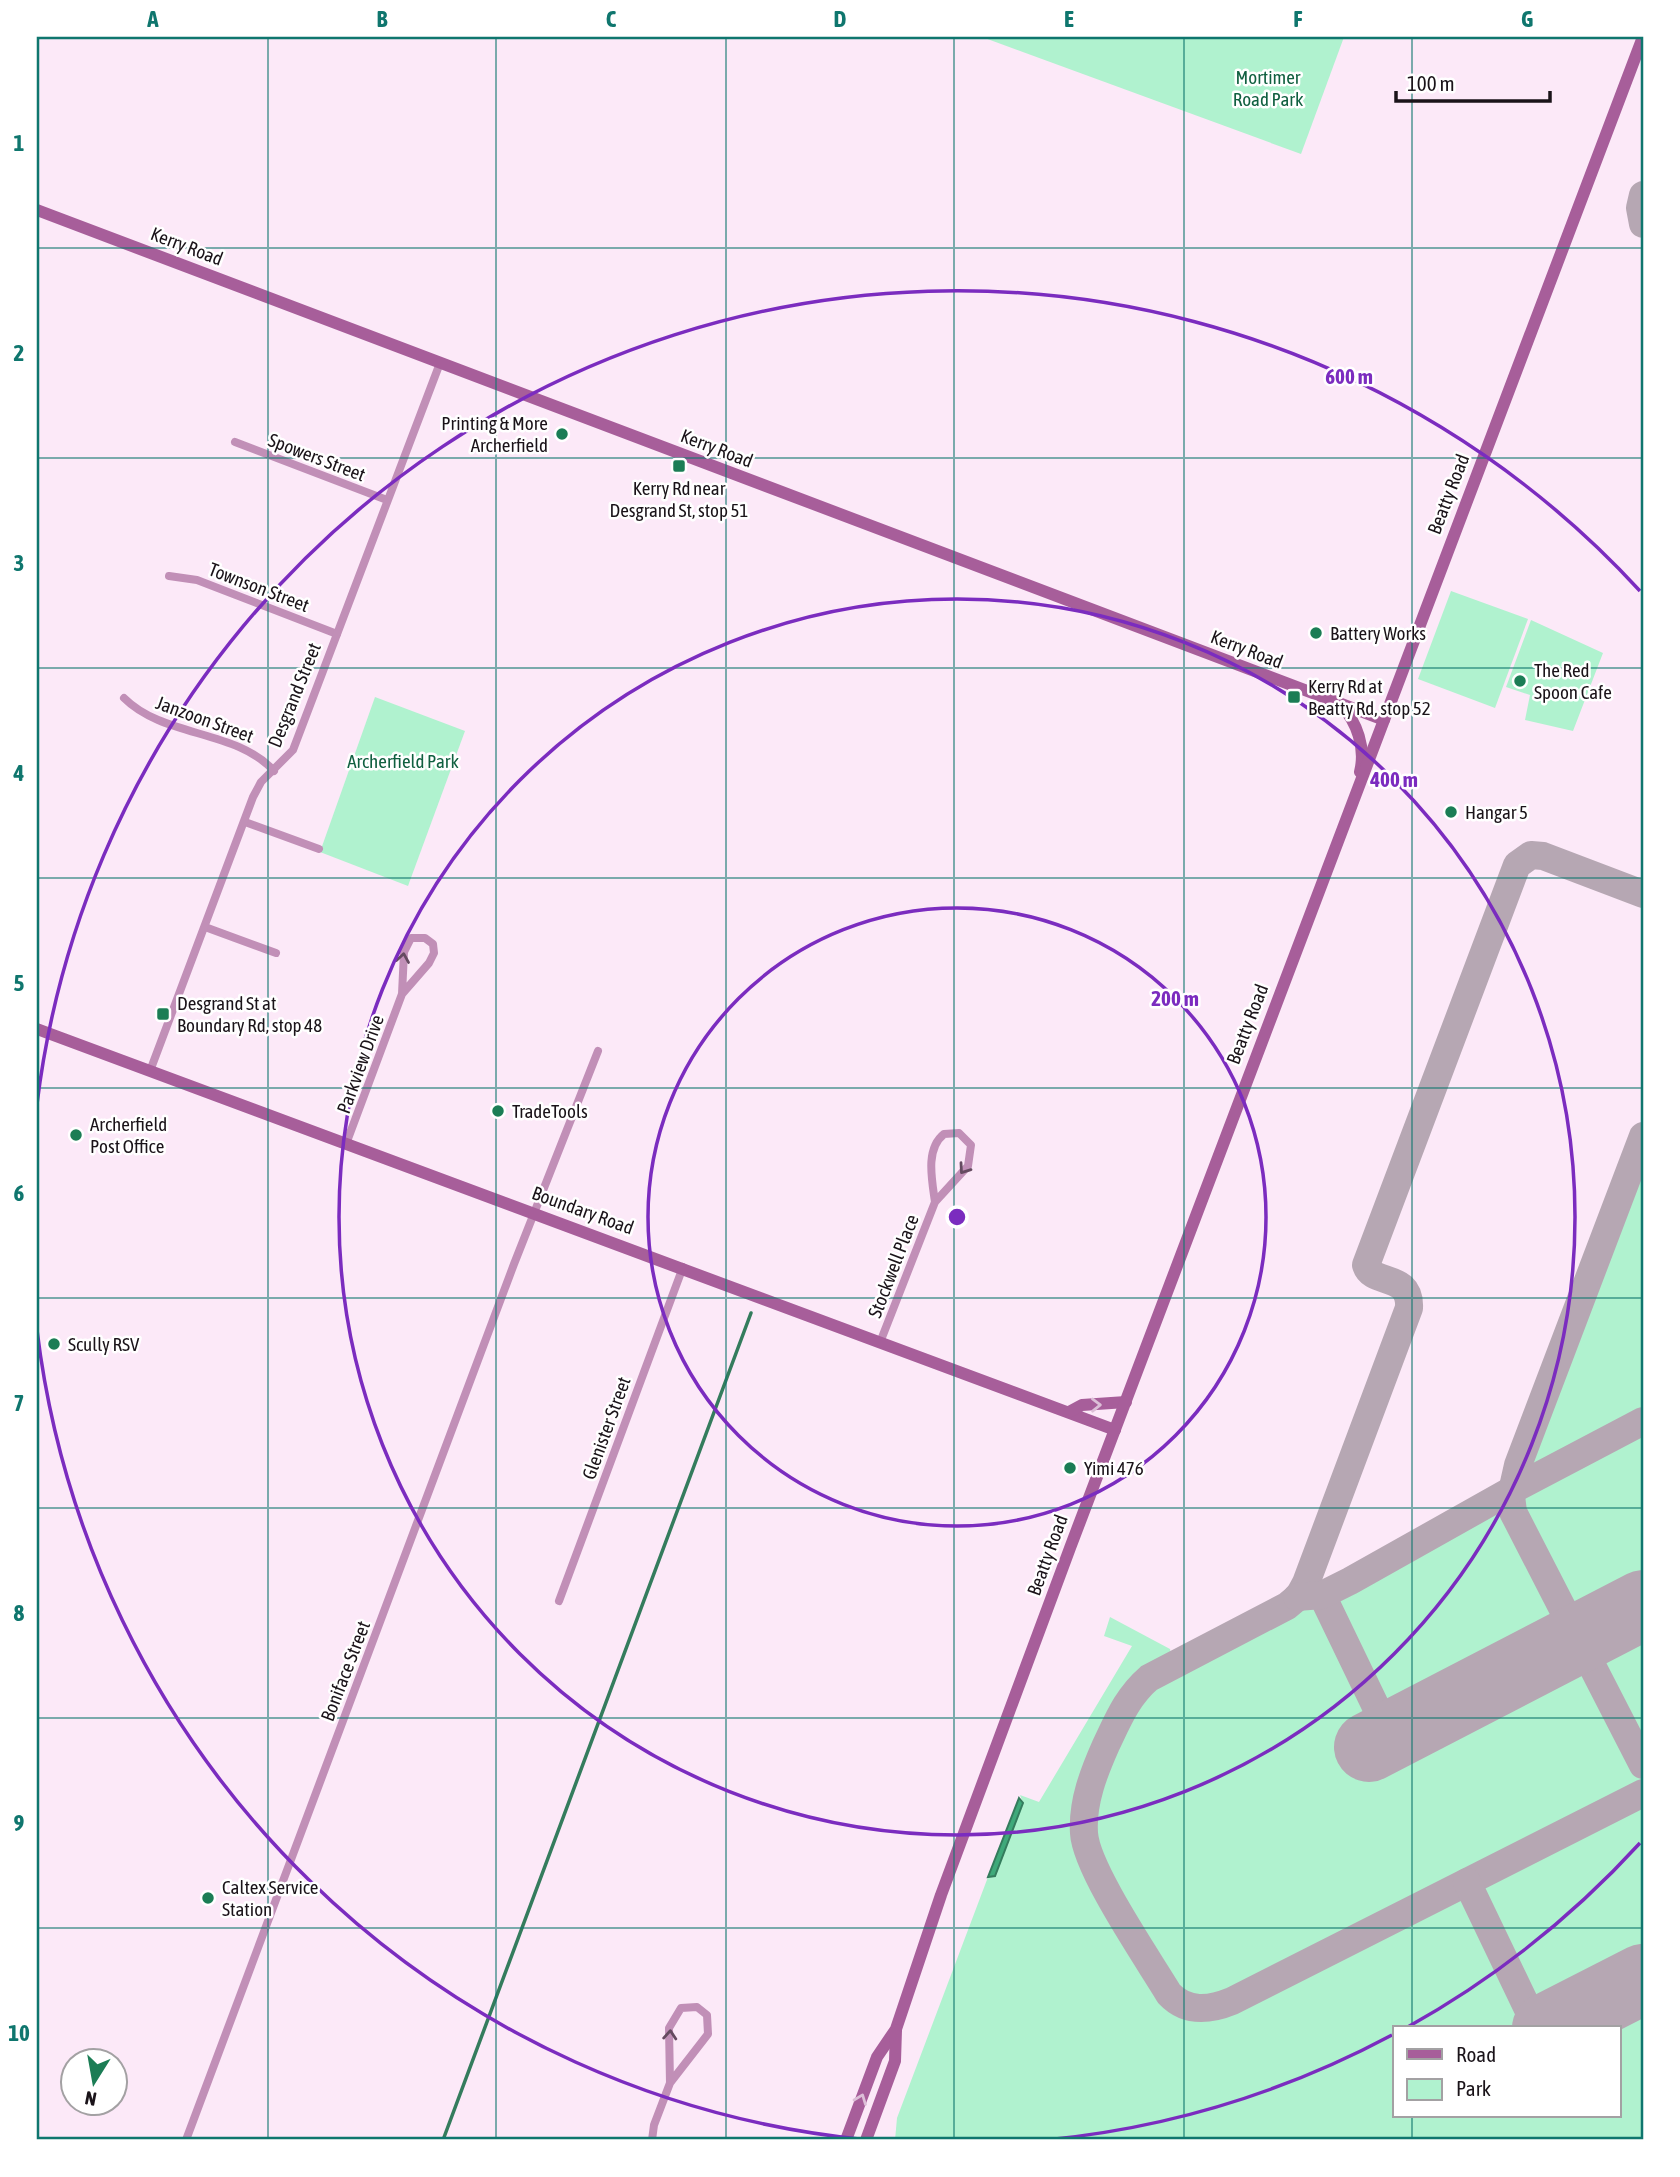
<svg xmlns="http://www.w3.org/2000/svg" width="1680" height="2177" viewBox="0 0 1680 2177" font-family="'Asap Condensed',sans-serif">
	<rect width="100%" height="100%" fill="#fce9f8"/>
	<g fill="#b0f2cf" fill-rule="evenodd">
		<polygon points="982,37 1344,37 1301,154"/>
		<polygon points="1451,591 1528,619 1495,708 1418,679"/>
		<polygon points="1531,620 1603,653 1573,731 1525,720 1530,695 1506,687"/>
		<polygon points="375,697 465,731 408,886 320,852"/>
		<path d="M1643,1162V2140H895L897,2118L988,1877L995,1876L1023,1803L1020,1795L1039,1802L1132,1646L1104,1636L1110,1617L1170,1649L1172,1658L1150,1674L1153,1680L1160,1681L1515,1497ZM1395,2028H1619V2116H1395Z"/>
	</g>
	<polygon fill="#3fa97a" stroke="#347c5d" stroke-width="2" points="1019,1798 1023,1803 995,1876 988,1877"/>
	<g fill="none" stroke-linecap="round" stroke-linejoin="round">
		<polyline stroke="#347c5d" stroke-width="3.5" points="443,2140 751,1313"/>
		<g stroke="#b6a7b3" stroke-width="28">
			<polyline points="1643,195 1640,208 1643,224"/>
			<path d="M1643,894L1543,856L1531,855L1517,865L1366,1265C1372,1286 1411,1272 1409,1308L1306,1583L1299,1596L1287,1606L1149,1678C1127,1697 1118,1720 1106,1745C1094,1772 1082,1802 1084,1833C1086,1869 1148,1959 1169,1994C1187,2013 1210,2010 1232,2001L1643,1793"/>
			<polyline points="1643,1136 1518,1465 1511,1496 1513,1512 1643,1765"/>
			<polyline points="1322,1595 1390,1736"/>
			<polyline points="1297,1597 1322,1595 1350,1581 1512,1490 1643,1421"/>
			<polyline points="1467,1882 1537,2028"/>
		</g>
		<g stroke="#b6a7b3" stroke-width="70">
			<polyline points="1369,1747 1643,1605"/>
			<polyline points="1547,2028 1643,1979"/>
		</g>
		<g stroke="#c18fb7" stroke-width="8">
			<polyline points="235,442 387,500"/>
			<polyline points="169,576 197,580 337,634"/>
			<path d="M124,698C164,738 236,729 274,771"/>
			<polyline points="245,822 319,849"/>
			<polyline points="205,927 276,953"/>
			<polyline points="150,1071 253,797 261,782 293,750 440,363"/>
			<polyline points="346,1144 402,994 429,963 434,953 433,944 425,938 411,938 404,952 402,994"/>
			<path d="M881,1340L935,1202L968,1166L971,1145L959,1133L944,1134C925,1149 932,1180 935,1202"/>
			<polyline points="559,1601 683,1267"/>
			<polyline points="186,2140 514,1264 598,1051"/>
			<polyline points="652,2140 654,2125 670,2083 708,2034 707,2015 697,2007 681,2008 669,2028 670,2083"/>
		</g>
		<g stroke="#a75e9a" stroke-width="12">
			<polyline points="37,210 1384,720"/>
			<path d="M1341,705C1357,722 1366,748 1360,772"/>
			<polyline points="37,1029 1115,1430"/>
			<polyline points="1069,1412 1082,1405 1126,1402"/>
			<polyline points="846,2140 877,2057 896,2029 941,1895 1070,1548 1643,37"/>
			<polyline points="866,2140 895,2061 896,2030"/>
		</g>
	</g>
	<defs><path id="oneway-chevron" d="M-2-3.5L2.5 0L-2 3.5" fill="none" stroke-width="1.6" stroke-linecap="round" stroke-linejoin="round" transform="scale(1.75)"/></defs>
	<g stroke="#654b60">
		<use href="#oneway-chevron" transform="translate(403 958) rotate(-81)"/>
		<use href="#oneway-chevron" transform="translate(964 1169) rotate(125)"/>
		<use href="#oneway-chevron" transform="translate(670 2035) rotate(-86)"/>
	</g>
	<g stroke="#dcbfd7">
		<use href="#oneway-chevron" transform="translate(1096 1405) rotate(-1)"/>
		<use href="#oneway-chevron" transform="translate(861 2099) rotate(-69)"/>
	</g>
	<path fill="none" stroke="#0f766e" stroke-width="2" stroke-opacity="0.55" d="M268,37V2140M496,37V2140M726,37V2140M954,37V2140M1184,37V2140M1412,37V2028M37,248H1643M37,458H1643M37,668H1643M37,878H1643M37,1088H1643M37,1298H1643M37,1508H1643M37,1718H1643M37,1928H1643M1412,2116V2140"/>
	<g fill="none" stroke="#7b2cbf" stroke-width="3.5">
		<circle cx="957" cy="1217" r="309"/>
		<circle cx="957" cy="1217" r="618"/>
		<path d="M1640 1843A927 927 0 0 1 1406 2028M1392 2035A927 927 0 0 1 1046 2140M868 2140A927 927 0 0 1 37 1330M37 1104A927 927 0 0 1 1640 591"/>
	</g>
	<g fill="#1b7d55" stroke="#fff" stroke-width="2.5">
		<circle cx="562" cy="434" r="7"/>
		<rect x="672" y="459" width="14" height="14" rx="3.5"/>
		<circle cx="1316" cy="633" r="7"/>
		<circle cx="1520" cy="681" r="7"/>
		<rect x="1287" y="690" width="14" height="14" rx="3.5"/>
		<circle cx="1451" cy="812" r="7"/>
		<rect x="156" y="1007" width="14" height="14" rx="3.5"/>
		<circle cx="498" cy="1111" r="7"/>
		<circle cx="76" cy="1135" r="7"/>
		<circle cx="54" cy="1344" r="7"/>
		<circle cx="1070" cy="1468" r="7"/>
		<circle cx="208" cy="1898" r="7"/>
	</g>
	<g text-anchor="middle" stroke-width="5" stroke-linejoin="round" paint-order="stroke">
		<g font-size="19" fill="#106040" stroke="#fff">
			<text x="1268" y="84">Mortimer<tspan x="1268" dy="22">Road Park</tspan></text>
			<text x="403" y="768">Archerfield Park</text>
		</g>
		<g font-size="19" fill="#1a1319" stroke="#fff">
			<text transform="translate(187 246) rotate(21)" y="7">Kerry Road</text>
			<text transform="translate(717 448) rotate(21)" y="7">Kerry Road</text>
			<text transform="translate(317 457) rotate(21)" y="7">Spowers Street</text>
			<text transform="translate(1448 494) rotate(-69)" y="7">Beatty Road</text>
			<text transform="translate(259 587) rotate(21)" y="7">Townson Street</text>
			<text transform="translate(1247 649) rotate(21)" y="7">Kerry Road</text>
			<text transform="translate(294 695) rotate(-68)" y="7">Desgrand Street</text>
			<text transform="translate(205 719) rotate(20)" y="7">Janzoon Street</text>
			<text transform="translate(1247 1024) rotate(-69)" y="7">Beatty Road</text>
			<text transform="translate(360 1064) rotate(-70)" y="7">Parkview Drive</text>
			<text transform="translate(583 1210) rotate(20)" y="7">Boundary Road</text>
			<text transform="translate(893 1266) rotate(-69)" y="7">Stockwell Place</text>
			<text transform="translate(606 1428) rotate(-70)" y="7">Glenister Street</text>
			<text transform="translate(1047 1555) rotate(-70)" y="7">Beatty Road</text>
			<text transform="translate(345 1671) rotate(-69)" y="7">Boniface Street</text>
		</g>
		<g font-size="19" fill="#1a1319" stroke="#fff" text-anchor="start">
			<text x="548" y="430" text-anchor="end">Printing &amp; More<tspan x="548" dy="22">Archerfield</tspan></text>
			<text x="679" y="495" text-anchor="middle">Kerry Rd near<tspan x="679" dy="22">Desgrand St, stop 51</tspan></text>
			<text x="1330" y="640">Battery Works</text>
			<text x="1534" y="677">The Red<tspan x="1534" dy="22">Spoon Cafe</tspan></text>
			<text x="1308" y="693">Kerry Rd at<tspan x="1308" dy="22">Beatty Rd, stop 52</tspan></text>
			<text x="1465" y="819">Hangar 5</text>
			<text x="177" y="1010">Desgrand St at<tspan x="177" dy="22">Boundary Rd, stop 48</tspan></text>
			<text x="512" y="1118">TradeTools</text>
			<text x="90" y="1131">Archerfield<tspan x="90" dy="22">Post Office</tspan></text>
			<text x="68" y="1351">Scully RSV</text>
			<text x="1084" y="1475">Yimi 476</text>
			<text x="222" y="1894">Caltex Service<tspan x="222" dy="22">Station</tspan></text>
		</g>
	</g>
	<circle cx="957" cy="1217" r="10" fill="#7b2cbf" stroke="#fff" stroke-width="3.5"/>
	<g font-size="21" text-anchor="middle" font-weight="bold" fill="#7b2cbf" stroke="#fff" stroke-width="5" stroke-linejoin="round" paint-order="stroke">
		<text x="1349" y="384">600 m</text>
		<text x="1394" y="787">400 m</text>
		<text x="1175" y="1006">200 m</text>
	</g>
	<rect width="1680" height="2177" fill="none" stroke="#ffffff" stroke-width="77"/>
	<rect x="1393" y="2026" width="228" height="91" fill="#ffffff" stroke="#a3a1a3" stroke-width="2"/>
	<rect x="1407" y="2049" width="35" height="10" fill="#a75e9a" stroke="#a3a1a3" stroke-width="2"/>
	<text x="1456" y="2062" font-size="21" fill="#1a1319">Road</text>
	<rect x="1407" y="2079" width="35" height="21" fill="#b0f2cf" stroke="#a3a1a3" stroke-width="2"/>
	<text x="1456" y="2096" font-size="21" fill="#1a1319">Park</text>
	<g transform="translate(94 2082) rotate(191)"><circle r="33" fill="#ffffff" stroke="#a3a1a3" stroke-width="2"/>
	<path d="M0-5L12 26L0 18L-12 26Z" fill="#1b7d55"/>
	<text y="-10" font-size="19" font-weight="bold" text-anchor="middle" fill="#1a1319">N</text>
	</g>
	<path d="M1396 91v10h154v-10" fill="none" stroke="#1a1319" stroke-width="3.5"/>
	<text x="1407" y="91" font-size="21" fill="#1a1319" stroke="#ffffff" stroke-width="5" paint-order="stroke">100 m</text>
	<rect x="38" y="38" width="1604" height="2100" fill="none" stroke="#0f766e" stroke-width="2.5"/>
	<g font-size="23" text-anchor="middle" font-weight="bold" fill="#0f766e">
		<text x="153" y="27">A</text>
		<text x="382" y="27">B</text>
		<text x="611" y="27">C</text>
		<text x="840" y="27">D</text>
		<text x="1069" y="27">E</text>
		<text x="1298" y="27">F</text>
		<text x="1527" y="27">G</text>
		<text x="19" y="151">1</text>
		<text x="19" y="361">2</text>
		<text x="19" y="571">3</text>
		<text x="19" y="781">4</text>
		<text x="19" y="991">5</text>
		<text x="19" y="1201">6</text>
		<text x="19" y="1411">7</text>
		<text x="19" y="1621">8</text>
		<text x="19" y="1831">9</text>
		<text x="19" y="2041">10</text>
	</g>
</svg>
